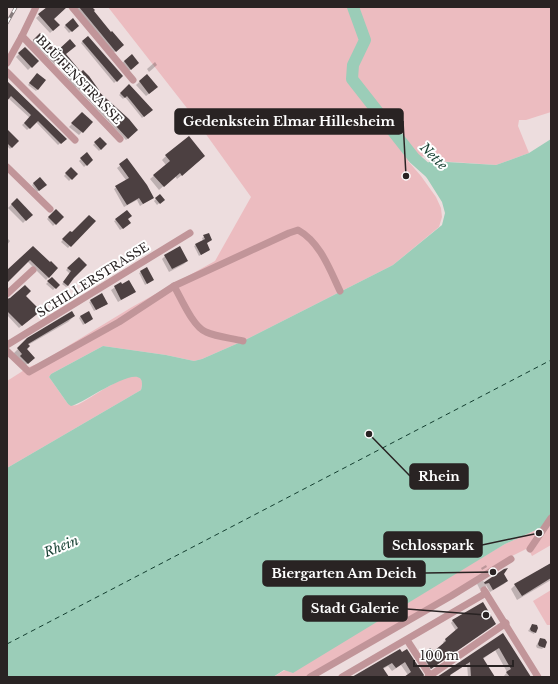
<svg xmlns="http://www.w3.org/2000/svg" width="558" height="684" viewBox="0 0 558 684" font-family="'Libre Baskerville',serif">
	<rect width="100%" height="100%" fill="#edddde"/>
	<g fill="#ecbcc0">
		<path d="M108,7H551V112L526,120H519L518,126L529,153L496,165L438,161L430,154L408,161L421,176L436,197L441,208L442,217L439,227L393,265L243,341L202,359L194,361L166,355L103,346L51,374L49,377L68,404C71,405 74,406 77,405C87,402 151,352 141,390L7,468V381L29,367L40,363L132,307L215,261L251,197L190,112Z"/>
		<polygon points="551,523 551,545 532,556 528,548 510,557 448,596 306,677 273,677 442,581 505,544"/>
		<polygon points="551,590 551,625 547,625 533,601"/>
	</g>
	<path fill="#9bcdb8" d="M551,139V523L505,544L293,673L284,670L273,677H7V468L141,390C151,353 82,405 71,406L68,404L49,377L51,374L103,346L166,355L194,361L202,359L243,341L393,265L442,225L445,213L442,202L420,167L431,161L496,165L529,153Z"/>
	<g fill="#0003">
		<polygon points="49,7 62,7 64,9 53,19 59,25 50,33 36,18"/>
		<polygon points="75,7 90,7 111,33 123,45 113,53"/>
		<polygon points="73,20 78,26 69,33 64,27"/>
		<polygon points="40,34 57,52 65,54 97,91 137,130 126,140 76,87 75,88 56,64 55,65 32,42"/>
		<polygon points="87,37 122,76 114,83 81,43"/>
		<polygon points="25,48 37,61 28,70 16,57"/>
		<polygon points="132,55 138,63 129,71 122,63"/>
		<polygon points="155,62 157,65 149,72 147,69"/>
		<polygon points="37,74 45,81 36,91 28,85"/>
		<polygon points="147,75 154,90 146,96 136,85"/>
		<polygon points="7,83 65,139 58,145 36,122 27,130 22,125 30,118 8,98 7,99"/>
		<polygon points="129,86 151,110 142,118 125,97 123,99 119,95"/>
		<polygon points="82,113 91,122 79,135 69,127"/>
		<polygon points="7,130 18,141 10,149 7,146"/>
		<polygon points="100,138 106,144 99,151 93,145"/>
		<polygon points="86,154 92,160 84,167 79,161"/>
		<polygon points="166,156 200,160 177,179 175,176 159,190 150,179 166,165 162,160"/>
		<polygon points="127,160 153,198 140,206 137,200 124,207 114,189 126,180 117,168"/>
		<polygon points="71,168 76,174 69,181 64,176"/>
		<polygon points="40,178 45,185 37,192 32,185"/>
		<polygon points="160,195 164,199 157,205 154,201"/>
		<polygon points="17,199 31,215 23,223 8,208"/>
		<polygon points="56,210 62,217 53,226 47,219"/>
		<polygon points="127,219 128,225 120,230 114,221 116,220"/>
		<polygon points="94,221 68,248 61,242 70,232 72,234"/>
		<polygon points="209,234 206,243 209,250 199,256 194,246 203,241 202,238"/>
		<polygon points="7,238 10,241 7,245"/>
		<polygon points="33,247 50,264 57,268 46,280 27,261 7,282 7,271"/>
		<polygon points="165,256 187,261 184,264 169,272 162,259"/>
		<polygon points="79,258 68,286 66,287 62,284 70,274 66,270"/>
		<polygon points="141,272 151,281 145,285 139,273"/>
		<polygon points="52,278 58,285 53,290 46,284"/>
		<polygon points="121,283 122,285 135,292 118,302 111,290"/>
		<polygon points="25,296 37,313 19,328 7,315 9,308 7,310 7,301"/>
		<polygon points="91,301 105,305 94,311 89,302"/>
		<polygon points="74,316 68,322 28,345 25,349 33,358 22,369 12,355 28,339"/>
		<polygon points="81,316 92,319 83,325 79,318"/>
		<polygon points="551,563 551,580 517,600 511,589 515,585"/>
		<polygon points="486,565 487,567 482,570 481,568"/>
		<polygon points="504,570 503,574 507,581 504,584 490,592 486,585 480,587"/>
		<polygon points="453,620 493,626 429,670 421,659 423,658 422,656 424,654 434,652 444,644 443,642 456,631 451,623"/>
		<polygon points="532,625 535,632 534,634 528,631"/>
		<polygon points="503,634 530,677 504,677 504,676 507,672 495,650 483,659 494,677 468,677 467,664 449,676 450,677 439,677"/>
		<polygon points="540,639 544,647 542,649 537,648 536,646"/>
		<polygon points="399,651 421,677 405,677 408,675 401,665 392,671 388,666 383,669 384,677 354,677"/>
	</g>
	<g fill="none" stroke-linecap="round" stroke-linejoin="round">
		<polyline stroke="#9bcdb8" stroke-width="12" points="353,7 365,40 353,65 352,79 414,158 433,175"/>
		<polyline stroke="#153f31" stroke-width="1" stroke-dasharray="5 4" stroke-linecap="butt" points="7,644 551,360"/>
	</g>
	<g fill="#4c4041">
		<polygon points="47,7 67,7 54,19 60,25 53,31 38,14"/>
		<polygon points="79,7 92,7 95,10 94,11 111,32 112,31 124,45 116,52"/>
		<polygon points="73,18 79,26 72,32 65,25"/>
		<polygon points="40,33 57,51 70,39 76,46 66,54 81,72 83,70 89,76 99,90 98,91 129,119 138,130 128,139 78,85 77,87 59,63 58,64 33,40"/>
		<polygon points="88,36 123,76 117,82 82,41"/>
		<polygon points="25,47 39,61 32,68 18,53"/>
		<polygon points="132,54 139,63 131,70 124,61"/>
		<polygon points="37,73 46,80 38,90 29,83"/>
		<polygon points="147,74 158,87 149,94 139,81"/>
		<polygon points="7,81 67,139 61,144 38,121 30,129 24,123 31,115 11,96 7,101"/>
		<polygon points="129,84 153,110 144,117 127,96 125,98 120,93"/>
		<polygon points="82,112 93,122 83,133 71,123"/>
		<polygon points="7,129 19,141 12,148 7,143"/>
		<polygon points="189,136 205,156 182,176 180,173 164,187 153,175 170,161 165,155"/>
		<polygon points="100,137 107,144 101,150 94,142"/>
		<polygon points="87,152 93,160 87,166 80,158"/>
		<polygon points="127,158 147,185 154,198 143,204 139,198 127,205 115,186 129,178 119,164"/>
		<polygon points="71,167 78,174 72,180 65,173"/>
		<polygon points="40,177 47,185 39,191 33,183"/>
		<polygon points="160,194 165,200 160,204 155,198"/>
		<polygon points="17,198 33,215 26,221 11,204"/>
		<polygon points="56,209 64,217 56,225 48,217"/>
		<polygon points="127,210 132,216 128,219 131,223 123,229 115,219"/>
		<polygon points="89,215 96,221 71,247 62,239 70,231 72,232"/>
		<polygon points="209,233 212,240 207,243 210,250 201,255 195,244 205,239 206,241 203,235"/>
		<polygon points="33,246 50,262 51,261 58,268 49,278 30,260 7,283 7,270"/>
		<polygon points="180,246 188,261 172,269 164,255"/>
		<polygon points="79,257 87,265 74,278 68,286 63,282 71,271 67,268"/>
		<polygon points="147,267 154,280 147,284 140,271"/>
		<polygon points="52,277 60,285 56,289 47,281"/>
		<polygon points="129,280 136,292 121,300 114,286 121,282 122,284"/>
		<polygon points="25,285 31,291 26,296 41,311 22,326 7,311 7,299 10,298"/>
		<polygon points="102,293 108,304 96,310 90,300"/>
		<polygon points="72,311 75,316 28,344 30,346 27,349 35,358 28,364 20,356 22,354 17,348 27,338"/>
		<polygon points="89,311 93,319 85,324 80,316"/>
		<polygon points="551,563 551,578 522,596 514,584"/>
		<polygon points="508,568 504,574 508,581 493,590 489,583 480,585 504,569"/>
		<polygon points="483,602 496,624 431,669 423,656 424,655 423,653 430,648 434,651 446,641 445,639 458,628 452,620"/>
		<polygon points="532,624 537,625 538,628 536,633 531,631 530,629"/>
		<polygon points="503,633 531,677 510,677 506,672 511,669 499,648 483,658 495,677 471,677 470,662 450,675 451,677 437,677"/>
		<polygon points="540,638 545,639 547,642 545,648 539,646 538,644"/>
		<polygon points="400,649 402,652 407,649 424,675 423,677 404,677 411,672 405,662 396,668 392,663 383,668 389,677 352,677"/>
	</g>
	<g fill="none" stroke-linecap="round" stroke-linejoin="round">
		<polyline stroke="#c6b8b9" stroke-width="7" stroke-dasharray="7 3.5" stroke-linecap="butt" points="480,582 484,590"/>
		<g stroke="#c19599" stroke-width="7">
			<polyline points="72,7 133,80"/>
			<polyline points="22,36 120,139"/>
			<polyline points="7,63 22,36 36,7"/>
			<polyline points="7,72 75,140"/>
			<polyline points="7,167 50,209"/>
			<path d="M174,286C181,298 193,327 206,332C217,337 231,338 243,341"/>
			<polyline points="7,294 33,270"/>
			<polyline points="7,345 190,233"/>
			<path d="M7,351L29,372L119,322L174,286L289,233L298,230C320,242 330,270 340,291"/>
			<polyline points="530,549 551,518"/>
			<polyline points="484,590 538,677"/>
			<polyline points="407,640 431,677"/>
			<polyline points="310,677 451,596 511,559"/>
			<polyline points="342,677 486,593"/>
			<polyline points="428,677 506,623"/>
		</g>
		<defs>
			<polyline id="rail" points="7,23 16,7"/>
		</defs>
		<use href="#rail" stroke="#867b7c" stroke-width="3.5"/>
		<use href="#rail" stroke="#fff" stroke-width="2" stroke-dasharray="6" stroke-linecap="butt"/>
	</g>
	<g text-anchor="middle" stroke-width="4" stroke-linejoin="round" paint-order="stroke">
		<g font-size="12" fill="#292323" stroke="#fff">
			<text transform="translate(79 80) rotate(46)" y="4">BLÜTENSTRASSE</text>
			<text transform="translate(93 280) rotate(-32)" y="4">SCHILLERSTRASSE</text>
		</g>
		<g font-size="13" font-style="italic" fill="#153f31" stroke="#fff">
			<text transform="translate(434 156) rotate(45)" y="5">Nette</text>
			<text transform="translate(61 546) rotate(-22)" y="5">Rhein</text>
		</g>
	</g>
	<path fill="none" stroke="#292323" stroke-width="1.5" d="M406 176L403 121M369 434L410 476M539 533L482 545M493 572L425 573M486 615L407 609"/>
	<g fill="#292323" stroke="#fff" stroke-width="1.5">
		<circle cx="406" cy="176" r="4"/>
		<circle cx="369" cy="434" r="4"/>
		<circle cx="539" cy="533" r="4"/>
		<circle cx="493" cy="572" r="4"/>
		<circle cx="486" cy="615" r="4"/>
	</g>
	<g fill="#292323" stroke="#292323" stroke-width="1.5">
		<rect x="175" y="109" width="228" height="25" rx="4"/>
		<rect x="410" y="464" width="58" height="25" rx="4"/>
		<rect x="384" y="532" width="98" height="25" rx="4"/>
		<rect x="263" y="561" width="162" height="25" rx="4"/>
		<rect x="303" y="596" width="104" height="25" rx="4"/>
	</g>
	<g font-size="13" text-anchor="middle" font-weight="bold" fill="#fff">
		<text x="289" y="126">Gedenkstein Elmar Hillesheim</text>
		<text x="439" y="481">Rhein</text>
		<text x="433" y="550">Schlosspark</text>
		<text x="344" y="578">Biergarten Am Deich</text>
		<text x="355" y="613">Stadt Galerie</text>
	</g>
	<rect width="558" height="684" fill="none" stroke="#292323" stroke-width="16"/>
	<path d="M414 660v6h99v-6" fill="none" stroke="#292323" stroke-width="2"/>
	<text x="420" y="660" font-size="12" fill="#292323" stroke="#ffffff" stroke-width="3" paint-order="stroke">100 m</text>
</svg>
